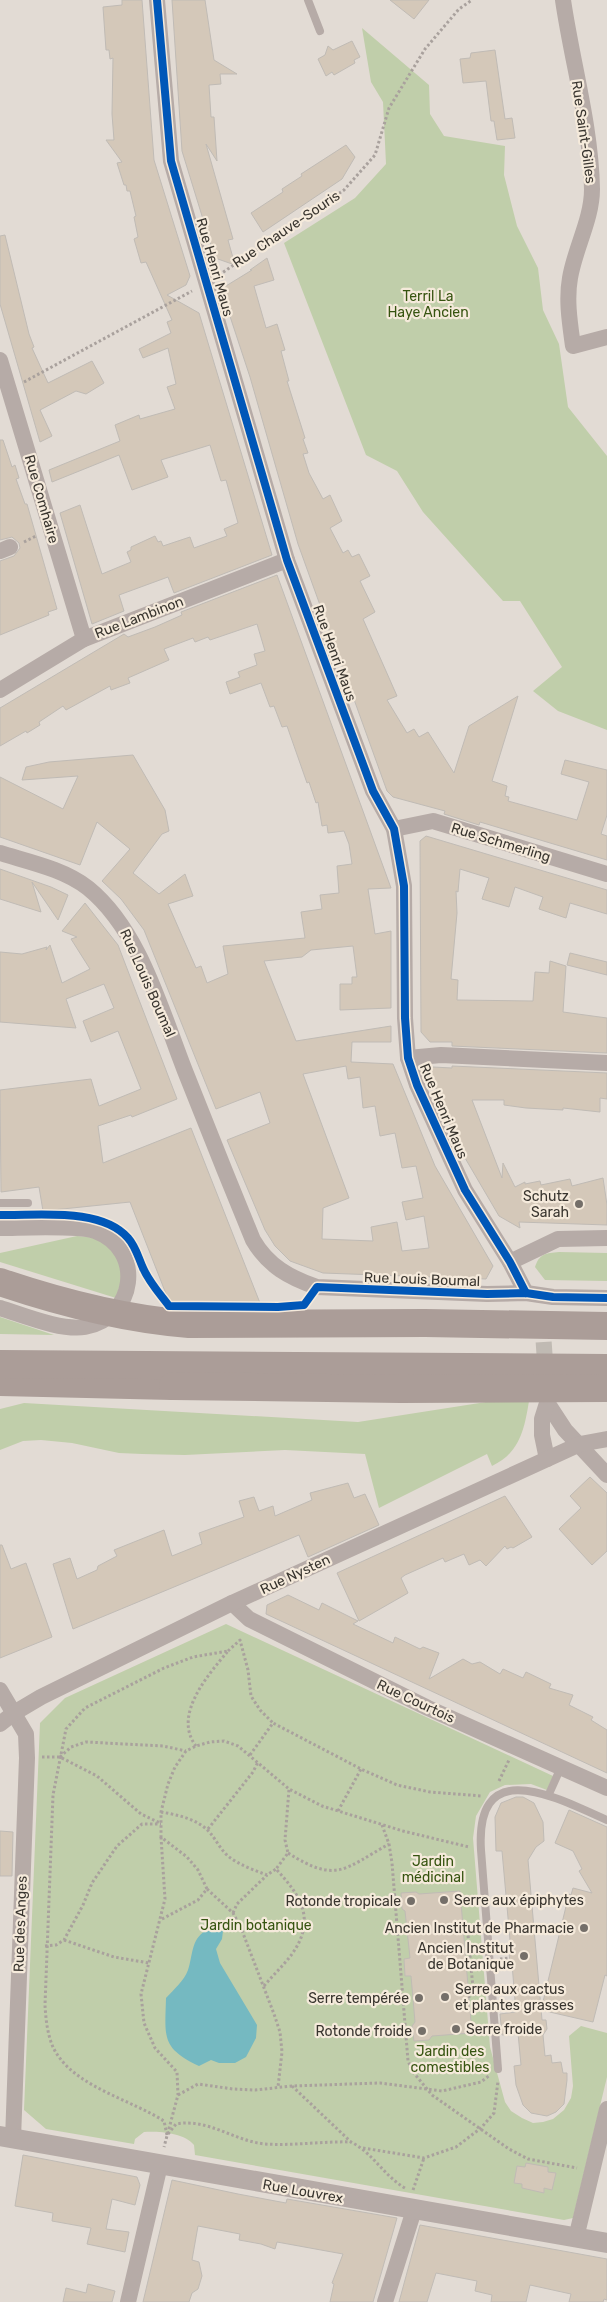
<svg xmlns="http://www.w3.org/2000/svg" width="607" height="2302" viewBox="0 0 607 2302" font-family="Rubik,sans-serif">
	<rect width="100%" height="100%" fill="#e2dbd4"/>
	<g fill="#c0ceaa">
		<polygon points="362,28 429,85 430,114 444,136 505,146 504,175 517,226 538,268 543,310 559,344 568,407 607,456 607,730 558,711 533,691 562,667 520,601 503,601 423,512 397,471 366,455 284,243 355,198 386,164 383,102 371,82"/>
		<polygon points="77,1236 97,1238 115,1253 123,1274 116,1298 0,1262 0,1253"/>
		<path d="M559,1252L607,1253V1281L545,1280L535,1267C539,1254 546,1253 559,1252Z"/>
		<polygon points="0,1317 54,1335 0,1334"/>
		<path d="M530,1395C525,1425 522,1452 492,1466L487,1454L379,1508L365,1454L285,1450L185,1455L142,1454L119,1453L72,1443L41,1440L23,1441L0,1450V1409L24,1403L358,1422Z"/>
		<path d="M226,1624L553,1776L547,1790L531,1784L505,1785L490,1792L476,1816L473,1838L490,2047L505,2102L511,2111L522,2118L533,2123L543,2122L553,2119L564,2110L571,2098L573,2086L569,2036L581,2026L607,2033V2077L573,2218L564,2220L195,2155L194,2145C185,2133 158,2131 144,2132L135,2139L134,2144L46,2129L24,2110L40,1723L65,1698Z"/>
	</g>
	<path fill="#75b9c1" d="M205,1931H223L222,1939L216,1949L220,1963L257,2025L256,2038L246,2057L235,2063H219L211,2060L199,2066C161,2048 165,2037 166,1998C174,1989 184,1981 188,1970C193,1955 191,1940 205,1931Z"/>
	<g fill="#d4c8b9" stroke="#c0bbb5" fill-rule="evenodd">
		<polygon points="122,0 142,0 154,160 190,276 186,285 167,295 199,313 272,555 174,593 168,577 119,595 124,611 92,624 60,513 80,505 102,574 131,562 127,552 131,550 131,547 155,536 158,542 161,541 163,546 190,537 194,548 227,536 224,529 238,523 226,480 221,481 210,445 161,460 168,477 132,490 119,455 52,482 49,470 120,441 115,425 139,415 140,419 175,409 167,387 176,384 168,348 143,358 139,349 171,333 167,322 172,320 146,262 141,263 134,239 138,237 134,217 136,216 130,191 127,191 126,185 124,185 117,163 122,162 106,140 114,140 112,114 113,58 110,59 109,50 106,50 103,7 122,5"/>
		<polygon points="172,0 205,0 214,60 237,74 220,74 221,84 209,85 211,117 214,117 217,161 206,144 233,239 228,240 235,265 215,258 182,151"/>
		<polygon points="390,0 429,0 414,19"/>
		<polygon points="352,41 360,57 354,60 355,63 334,75 332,72 326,76 318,59 325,55 328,46 333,50"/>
		<polygon points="495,50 505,119 512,118 515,138 497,140 494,121 491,121 486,81 463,83 460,59 470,58 471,53"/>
		<polygon points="346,145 355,157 342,179 263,232 251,213 283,192 282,189 302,176 301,174"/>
		<polygon points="5,235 29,334 34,347 32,348 48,383 92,361 104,383 86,394 76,391 40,410 52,436 40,442 0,304 0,236"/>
		<polygon points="267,258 274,280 254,286 266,328 277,324 285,350 281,351 289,381 287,381 305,438 303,439 308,453 303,454 309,473 323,499 330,495 342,521 330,528 343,553 348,550 352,557 359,554 370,576 360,581 375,612 363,619 397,696 387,700 407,733 414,729 419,737 428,732 454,773 469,726 518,696 492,781 507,786 505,796 509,797 508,801 577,820 589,782 561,774 565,760 607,770 607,815 601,834 607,836 607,860 480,822 479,825 444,814 445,811 393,797 387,791 298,544 250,377 221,289 252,270 250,270"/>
		<polygon points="0,440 3,440 12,467 15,465 19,478 16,479 25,504 27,504 57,609 48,612 49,615 0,635 0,561 14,556 20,548 19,543 12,537 0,540"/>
		<path d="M277,575L391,888L368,889L375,934L391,931V1008L340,1010V984H352V977H357L353,946L311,950L302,957L264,961L296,1041L391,1026V1042H352L351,1062L393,1064L435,1166L493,1266L486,1279L323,1273L290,1261L275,1246L265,1230L227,1140L270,1123L260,1092L216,1109L144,930L121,899L102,881L130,849L97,822L80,865L0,837V777L63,809L78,776L22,780L26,767L49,762L133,755L165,810L169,831L162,834L133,873L159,894L185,874L193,896L168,904L196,968L201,966L207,983L228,974L223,946L305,938L301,912L322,909L320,895L339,893L337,866L352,864L349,844L344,831L328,833L327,825L322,826L318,802L316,803L309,782L307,783L287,726L282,727L274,706L270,707L261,683L230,694L226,682L240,677L238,672L257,665L254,654L265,651L257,624L210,640L208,637L195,642L193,638L164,649L169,660L128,678L130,683L111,690L110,686L66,710L63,706L39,722L40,725L27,733L26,731L0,746V708L124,634L128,637L155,627L182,615L181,612ZM346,1066L348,1079L360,1077L363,1108L375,1106L380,1136L395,1133L402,1168L416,1166L423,1198L402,1202L406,1220L424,1216L429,1248L402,1251L397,1222L371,1227L373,1241L322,1239L323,1208L349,1198L303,1074Z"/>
		<polygon points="426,836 607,890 607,914 570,903 566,918 539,909 543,897 515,887 509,907 482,899 489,878 460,869 458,892 456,891 457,913 451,979 458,980 457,1000 533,1001 535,972 549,973 550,961 566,966 563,1012 607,1018 607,1053 452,1046 452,1042 430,1042 421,1032 420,841"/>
		<polygon points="0,869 51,887 68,895 58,920 32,882 41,912 0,899"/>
		<polygon points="85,903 118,945 177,1099 132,1117 131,1115 98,1126 103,1163 191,1128 260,1303 170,1304 130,1202 43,1211 39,1187 1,1192 0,1090 91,1079 99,1106 141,1089 118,1031 91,1042 83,1021 114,1008 104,984 66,999 76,1028 0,1022 0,952 22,954 47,947 46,950 50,945 62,983 90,969 71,939 77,937 62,931"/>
		<polygon points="570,953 607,962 607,975 567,965"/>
		<polygon points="452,1066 607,1073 607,1099 600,1098 600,1112 563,1108 563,1110 526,1108 504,1105 504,1100 472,1100 502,1178 503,1163 515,1187 525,1182 525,1184 540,1181 541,1185 570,1179 572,1186 603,1178 607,1205 607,1225 519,1222 520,1228 499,1216 458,1146 430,1073 433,1067 452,1068"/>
		<polygon points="590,1477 607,1493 607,1551 592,1565 559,1529 581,1508 570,1496"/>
		<polygon points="348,1483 354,1498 365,1494 379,1525 308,1557 299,1535 73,1629 53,1564 70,1558 77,1579 97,1570 98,1566 117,1556 114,1550 164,1530 172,1556 202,1544 199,1533 244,1517 239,1501 254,1497 259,1511 273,1506 275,1516 312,1500 310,1493"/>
		<polygon points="505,1496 532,1537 513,1548 511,1547 507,1549 505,1546 486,1566 480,1560 469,1565 464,1554 445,1562 443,1558 405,1575 401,1578 408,1593 359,1621 337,1573"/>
		<polygon points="0,1545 2,1545 11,1569 26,1563 52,1637 0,1658"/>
		<polygon points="288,1595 319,1610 322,1603 358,1621 353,1624 393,1643 395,1637 420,1649 423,1647 439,1653 429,1679 463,1659 472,1664 480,1662 500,1674 503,1669 523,1678 526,1672 551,1684 549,1688 573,1695 569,1705 593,1717 591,1720 607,1730 607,1773 266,1614 267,1605"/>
		<polygon points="516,1797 523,1797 534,1803 543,1822 544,1841 536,1847 528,1860 542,2020 546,2020 547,2029 543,2035 545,2056 551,2055 552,2063 561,2062 563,2073 567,2073 567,2080 564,2104 556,2112 547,2116 531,2113 523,2105 516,2085 514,2066 521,2065 518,2033 502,2035 500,2014 516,2012 512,1964 510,1964 509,1952 511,1951 502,1851 496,1851 495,1817 501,1803"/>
		<polygon points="569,1810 607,1827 607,1976 605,1975 593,2022 541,2010 569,1894 571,1895 573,1888 592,1893 579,1871 582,1869 573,1851 555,1843"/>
		<polygon points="0,1831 13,1832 12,1876 0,1876"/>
		<polygon points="460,1891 472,2033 432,2036 429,2040 414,2041 412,2026 415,2022 411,1976 405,1976 404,1959 410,1958 405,1911 402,1909 401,1893 416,1892 419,1894"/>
		<polygon points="23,2155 137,2177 140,2185 135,2205 112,2199 106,2229 129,2232 125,2252 87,2244 91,2228 52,2221 53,2213 15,2206"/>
		<polygon points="526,2163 548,2167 548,2172 556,2173 552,2190 544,2188 544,2193 522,2188 522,2184 514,2183 517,2166 525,2167"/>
		<polygon points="172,2180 238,2194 286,2203 287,2199 397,2218 373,2302 330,2302 334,2284 332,2283 343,2254 277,2242 275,2249 261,2244 239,2240 240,2234 198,2226 192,2260 199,2262 202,2276 198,2289 192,2293 189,2302 143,2302"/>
		<polygon points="420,2225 607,2259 607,2300 604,2299 603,2302 569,2302 571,2294 530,2285 526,2302 491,2302 492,2295 475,2291 477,2281 436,2273 427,2302 399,2302"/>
		<polygon points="88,2284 115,2291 112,2302 63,2302 66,2288 86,2293"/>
	</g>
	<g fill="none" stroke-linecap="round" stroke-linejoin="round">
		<polyline stroke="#c0bab3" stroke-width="16" stroke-dasharray="16 8" stroke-linecap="butt" points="542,1318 546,1376"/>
		<g stroke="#a9a19d" stroke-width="3" stroke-dasharray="2.5 2.5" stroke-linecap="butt">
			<polyline points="219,275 344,190 375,155 389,108 425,49 459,9 472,0"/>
			<polyline points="24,382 192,291"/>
			<polyline points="24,542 36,536"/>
			<polyline points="228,1651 240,1640 248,1670 251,1696 260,1710 273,1723"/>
			<polyline points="250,1755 273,1723 361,1769 397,1785 430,1792 482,1796"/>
			<polyline points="42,1757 60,1757 97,1776 141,1814 160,1823"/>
			<polyline points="60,1757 71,1747 86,1742 163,1746 186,1751"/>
			<polyline points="499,1781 509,1760"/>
			<polyline points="338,1811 361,1769"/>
			<path d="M161,1812C178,1815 199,1819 211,1834C216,1840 221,1850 228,1856C239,1865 254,1870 267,1875L276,1869"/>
			<polyline points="382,1825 389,1844 392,1863 408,2061 413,2072 432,2095 509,2149 528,2159 577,2168"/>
			<polyline points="208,1829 253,1772 258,1762"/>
			<polyline points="161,1837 165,1899 141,1994 144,2023 155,2048 177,2072 178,2095 164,2147"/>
			<path d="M288,1853C337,1884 344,1869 389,1844"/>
			<polyline points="207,1889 233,1913 241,1928 274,2014 280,2032 282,2052 278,2087"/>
			<polyline points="233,1913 237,1904 267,1875"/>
			<polyline points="162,1919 198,1900 207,1889 198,1870 187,1857 161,1837 161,1812 168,1784 175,1767 186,1751 196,1746 210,1742 224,1741 238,1746 289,1789 322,1806 403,1831 469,1847"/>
			<polyline points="462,1928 476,1930"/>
			<polyline points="476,1930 468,1935 473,1988 480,1992"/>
			<polyline points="64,1940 114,1957 149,1963"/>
			<polyline points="45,1946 56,1945 64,1940 83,1905 92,1883 117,1846 142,1824 161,1824"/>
			<polyline points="500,1959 510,1958"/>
			<polyline points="464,1962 470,1962"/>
			<path d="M264,1986C273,1975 284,1965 292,1954C317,1919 300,1895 276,1869L288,1853L285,1840L289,1789"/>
			<polyline points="468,1997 481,1992"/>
			<path d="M292,2086L351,2142C373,2153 384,2176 405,2188"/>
			<polyline points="178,2095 198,2084 233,2089 255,2090 292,2086 380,2083 442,2091 481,2082 490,2075"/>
			<path d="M168,2134L176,2124C208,2118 234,2141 265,2144C294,2146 323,2141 351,2142"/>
			<path d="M167,2135L164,2121C133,2101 81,2088 59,2057C48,2043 46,2022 45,2005L53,1795L66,1729L85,1708L164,1668L193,1657L228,1651C209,1674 172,1715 196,1746"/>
			<polyline points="363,2148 424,2158 456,2147 481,2128 494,2113 498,2081"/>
			<polyline points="413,2190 424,2158"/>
		</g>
		<g stroke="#b6aba7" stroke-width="8">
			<polyline points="308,0 320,31"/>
			<polyline points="0,1203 28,1203"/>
			<polyline points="549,1794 561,1767"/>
			<path d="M498,2069L481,1850C475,1753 557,1798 607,1820"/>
		</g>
		<g stroke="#b6aba7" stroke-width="16">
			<polyline points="157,0 171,161 287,560 373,791 394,829 404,886 405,1018 408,1058 417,1085 465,1190 510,1262 526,1293"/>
			<path d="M563,0C572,62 591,126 592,189C592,219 575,248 570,278C566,300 570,324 573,346L607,337"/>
			<polyline points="0,360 84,639"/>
			<polyline points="0,551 10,547"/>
			<polyline points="0,690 84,639 287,560"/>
			<polyline points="394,829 433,821 607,874"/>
			<path d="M0,853C29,862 64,869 88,888C140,930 161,1010 185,1071C207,1127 230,1184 253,1240C268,1266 290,1278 317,1287L487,1294L526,1293L553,1297L607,1298"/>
			<polyline points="408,1058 441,1055 607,1063"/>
			<path d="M0,1228C21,1228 78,1225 95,1231C146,1250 135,1318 85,1327C61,1331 23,1315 0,1308"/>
			<polyline points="510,1262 558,1239 607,1238"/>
			<polyline points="548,1404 565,1430 607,1475"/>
			<polyline points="547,1459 542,1435 542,1419 548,1400"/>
			<polyline points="232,1603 249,1619 428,1708 607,1788"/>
			<polyline points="0,1690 26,1734 27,1758 13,2139"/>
			<polyline points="0,1724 14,1713 41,1697 232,1603 580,1444 607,1439"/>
			<polyline points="576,2238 607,2109"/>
			<polyline points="128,2302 160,2165"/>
			<polyline points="385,2302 414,2210"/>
		</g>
		<polyline stroke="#b6aba7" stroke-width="20" points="0,2136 607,2243"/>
		<polyline stroke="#ab9d98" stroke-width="28" points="0,1382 173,1386"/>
		<g stroke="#ab9d98" stroke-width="28">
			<path d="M0,1282C62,1303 124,1319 189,1324L425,1323L607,1326"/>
			<polyline points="0,1364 607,1368"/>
			<polyline points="173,1386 401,1389 607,1388"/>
		</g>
		<defs>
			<g id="cycleway">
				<polyline points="157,0 171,161 287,560 373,791 394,829 404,886 405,1018 408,1058 417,1085 465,1190 510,1262 526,1293"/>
				<path d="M0,1215C38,1216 101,1207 128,1238C136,1247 138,1257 143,1268C149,1282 160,1294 169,1306L278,1307L304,1305L317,1287L487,1294L526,1293L553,1297L607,1298"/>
			</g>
		</defs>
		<use href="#cycleway" stroke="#f5eadb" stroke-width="11"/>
		<use href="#cycleway" stroke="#0057b8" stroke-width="8"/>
	</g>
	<g fill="#746f69" stroke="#f5eadb" stroke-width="2">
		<circle cx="579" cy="1204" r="5"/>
		<circle cx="444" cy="1900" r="5"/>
		<circle cx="411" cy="1901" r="5"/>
		<circle cx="584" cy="1928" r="5"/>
		<circle cx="524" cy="1956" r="5"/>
		<circle cx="445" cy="1997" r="5"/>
		<circle cx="419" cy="1998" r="5"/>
		<circle cx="456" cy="2029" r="5"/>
		<circle cx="422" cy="2031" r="5"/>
	</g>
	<g text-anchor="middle" stroke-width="4.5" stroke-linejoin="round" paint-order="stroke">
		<g font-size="14" fill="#39352f" stroke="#f5eadb">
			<text transform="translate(584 132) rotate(82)" y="5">Rue Saint-Gilles</text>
			<text transform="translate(286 229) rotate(-34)" y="5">Rue Chauve-Souris</text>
			<text transform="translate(215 267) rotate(74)" y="5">Rue Henri Maus</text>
			<text transform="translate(42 499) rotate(74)" y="5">Rue Comhaire</text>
			<text transform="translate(139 617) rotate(-21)" y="5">Rue Lambinon</text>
			<text transform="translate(335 653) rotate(70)" y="5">Rue Henri Maus</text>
			<text transform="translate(501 842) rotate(17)" y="5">Rue Schmerling</text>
			<text transform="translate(148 983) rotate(66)" y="5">Rue Louis Boumal</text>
			<text transform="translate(444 1111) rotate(67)" y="5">Rue Henri Maus</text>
			<text transform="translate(422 1279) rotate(2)" y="5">Rue Louis Boumal</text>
			<text transform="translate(295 1574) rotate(-25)" y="5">Rue Nysten</text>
			<text transform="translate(416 1701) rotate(25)" y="5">Rue Courtois</text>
			<text transform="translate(20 1924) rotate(-88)" y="5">Rue des Anges</text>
			<text transform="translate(303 2191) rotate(10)" y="5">Rue Louvrex</text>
		</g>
		<g font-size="14" fill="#365410" stroke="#f5eadb">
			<text x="428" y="301">Terril La<tspan x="428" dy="16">Haye Ancien</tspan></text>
			<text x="433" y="1866">Jardin<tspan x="433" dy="16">médicinal</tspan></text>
			<text x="256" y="1930">Jardin botanique</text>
			<text x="450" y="2056">Jardin des<tspan x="450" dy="16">comestibles</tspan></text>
		</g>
		<g font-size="14" fill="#39352f" stroke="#f5eadb" text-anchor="end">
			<text x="569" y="1201">Schutz<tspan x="569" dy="16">Sarah</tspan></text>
			<text x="454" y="1905" text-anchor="start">Serre aux épiphytes</text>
			<text x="401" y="1906">Rotonde tropicale</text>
			<text x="574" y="1933">Ancien Institut de Pharmacie</text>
			<text x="514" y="1953">Ancien Institut<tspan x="514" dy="16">de Botanique</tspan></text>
			<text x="455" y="1994" text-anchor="start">Serre aux cactus<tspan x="455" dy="16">et plantes grasses</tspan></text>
			<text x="409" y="2003">Serre tempérée</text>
			<text x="466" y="2034" text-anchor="start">Serre froide</text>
			<text x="412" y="2036">Rotonde froide</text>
		</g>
	</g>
</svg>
